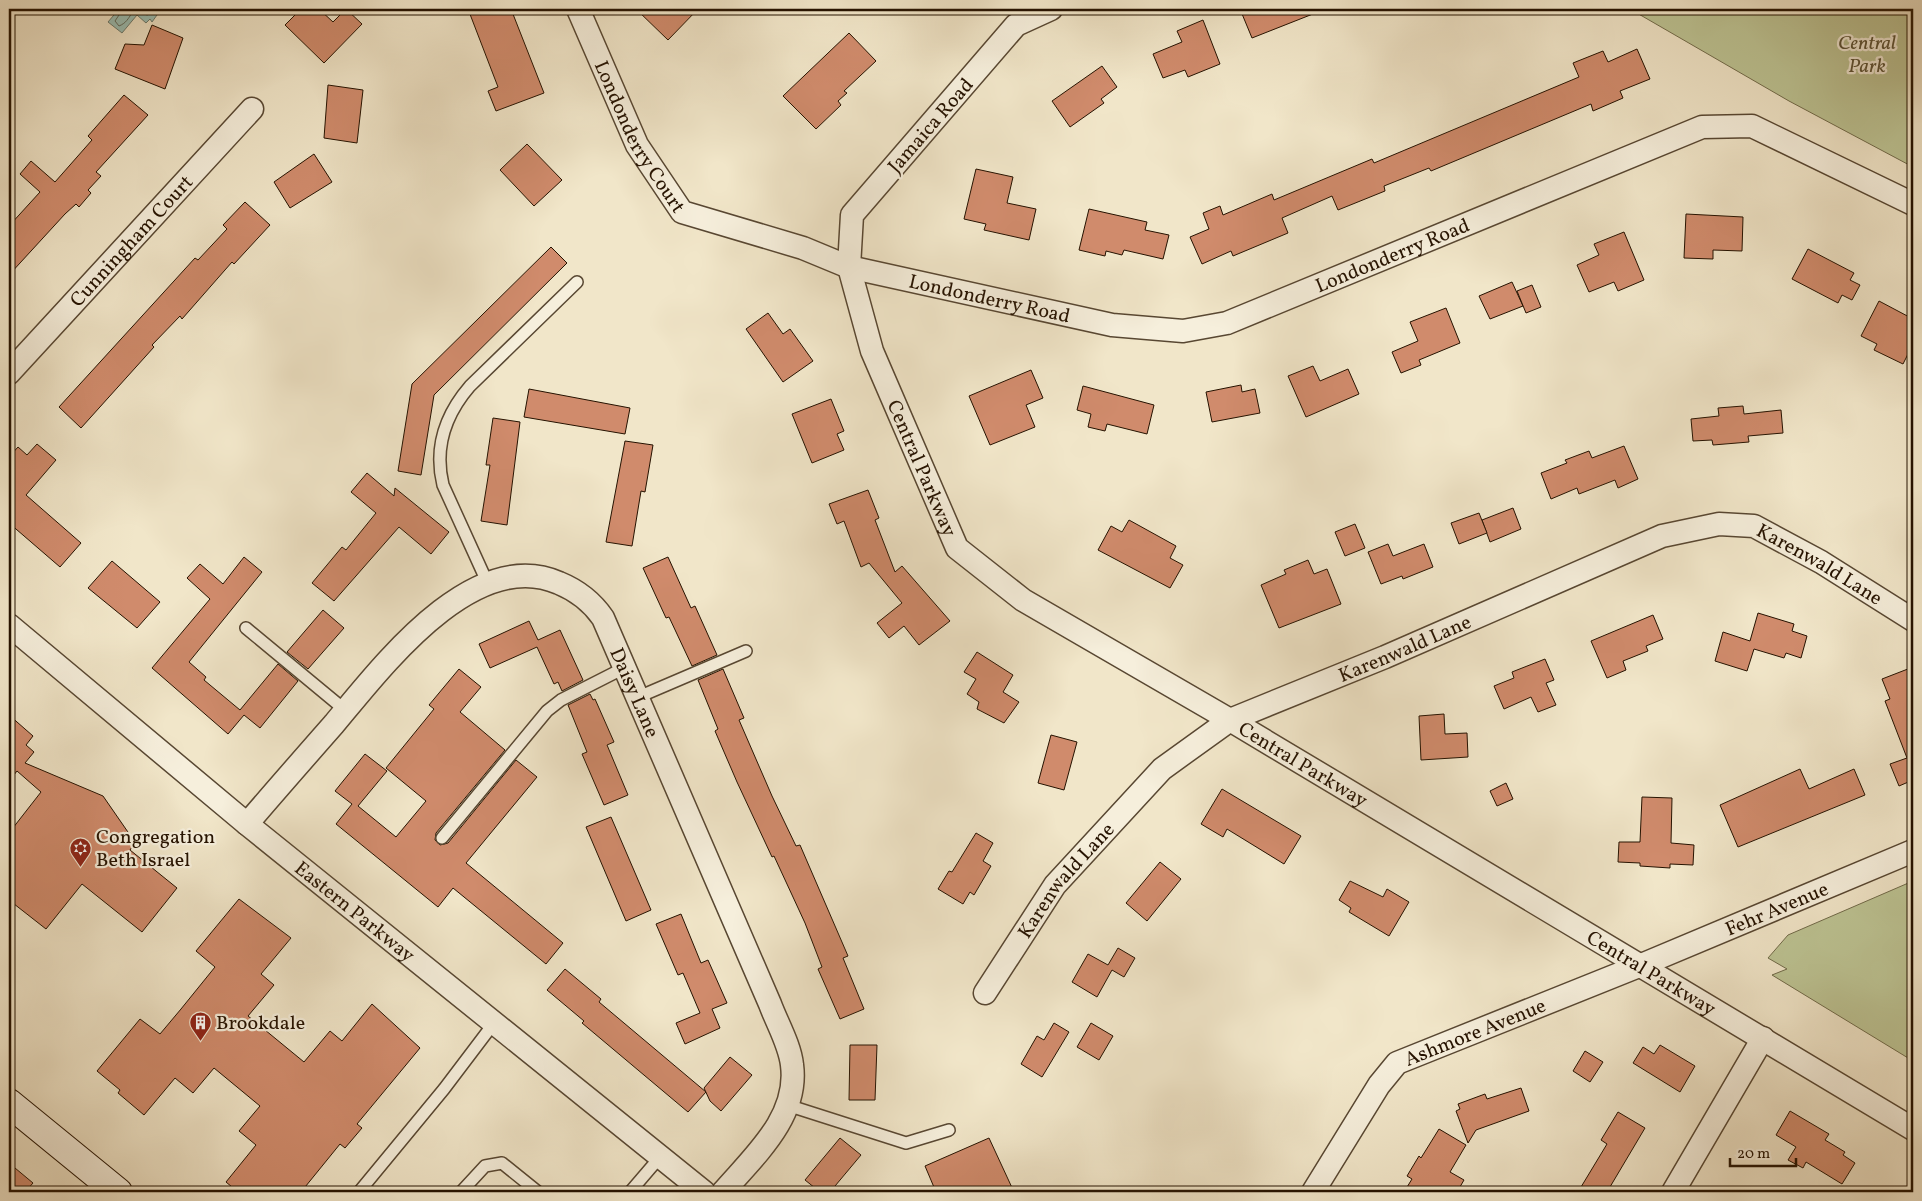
<svg xmlns="http://www.w3.org/2000/svg" width="1922" height="1201" viewBox="0 0 1922 1201" font-family="Vollkorn,serif">
	<rect width="100%" height="100%" fill="#f1e6c9"/>
	<filter id="stains"><feTurbulence type="fractalNoise" baseFrequency=".004" numOctaves="4"/><feColorMatrix values="0 0 0 0 .2 0 0 0 0 .09 0 0 0 0 .02 0 0 0 .5 -.17"/></filter>
	<radialGradient id="worn" r=".72"><stop offset=".6" stop-color="#630" stop-opacity="0"/><stop offset="1" stop-color="#630" stop-opacity=".3"/></radialGradient>
	<g fill="#bdc494" stroke="#716b4a">
		<polygon points="1630,9 1913,9 1913,167 1789,101"/>
		<polygon points="1913,881 1913,1061 1772,975 1787,969 1768,958 1788,935"/>
	</g>
	<polygon fill="#9bc0b6" stroke="#6c7a6d" points="119,9 153,9 157,15 152,22 150,19 146,23 137,15 122,33 108,22"/>
	<g fill="none" stroke-linecap="round" stroke-linejoin="round">
		<path stroke="#60695b" stroke-width="1" d="M123,9L115,21L119,26C134,20 127,5 147,15L150,14V9"/>
	</g>
	<g fill="#d08b6c" stroke="#251200">
		<polygon points="301,9 319,9 333,22 346,9 362,24 324,63 285,25"/>
		<polygon points="468,9 511,9 544,93 496,111 488,91 498,87"/>
		<polygon points="636,9 698,9 668,40"/>
		<polygon points="1240,9 1323,9 1323,10 1252,38"/>
		<polygon points="1203,20 1220,64 1188,77 1185,70 1163,78 1153,54 1182,42 1177,31"/>
		<polygon points="152,25 183,38 165,89 115,69 125,44 144,45"/>
		<polygon points="849,33 876,61 844,91 847,93 838,101 841,105 816,129 783,96"/>
		<polygon points="1637,49 1650,79 1620,91 1623,98 1593,111 1591,104 1431,171 1429,168 1384,186 1385,191 1338,210 1332,196 1282,218 1288,233 1233,256 1231,251 1202,264 1190,237 1209,229 1203,213 1220,206 1223,215 1272,194 1274,200 1372,159 1374,163 1579,77 1573,63 1603,51 1608,62"/>
		<polygon points="1102,66 1117,87 1101,99 1104,103 1070,127 1052,101"/>
		<polygon points="328,85 363,90 357,143 324,138"/>
		<polygon points="124,95 148,115 96,172 101,176 88,190 91,193 79,207 76,204 65,214 9,275 9,226 40,192 20,174 31,161 55,182 92,140 88,136"/>
		<polygon points="527,144 562,180 534,206 500,170"/>
		<polygon points="314,154 332,182 290,208 274,182"/>
		<polygon points="976,169 1013,177 1007,203 1036,209 1029,240 984,230 986,224 964,219"/>
		<polygon points="245,202 270,225 234,264 232,262 182,319 180,316 152,345 154,347 81,428 59,407 195,258 198,260 227,229 223,225"/>
		<polygon points="1089,209 1147,222 1145,230 1169,235 1163,259 1124,250 1122,255 1106,251 1105,256 1079,250"/>
		<polygon points="1686,214 1743,217 1742,251 1713,250 1713,259 1684,258"/>
		<polygon points="1624,232 1644,280 1618,291 1614,282 1589,292 1577,265 1599,255 1594,244"/>
		<polygon points="551,247 567,263 434,395 421,475 398,471 412,384"/>
		<polygon points="1808,249 1854,273 1850,280 1860,285 1852,300 1842,295 1838,303 1792,279"/>
		<polygon points="1512,282 1523,306 1490,319 1479,296"/>
		<polygon points="1532,285 1541,307 1526,313 1517,291"/>
		<polygon points="1879,301 1913,319 1913,356 1908,354 1903,364 1874,350 1877,344 1861,336"/>
		<polygon points="1446,308 1460,343 1419,360 1421,365 1401,373 1392,352 1418,341 1410,322"/>
		<polygon points="768,313 783,334 790,329 813,361 783,382 746,329"/>
		<polygon points="1313,366 1320,381 1348,369 1359,394 1306,417 1288,376"/>
		<polygon points="1031,370 1043,398 1026,405 1035,427 990,445 969,396"/>
		<polygon points="1241,385 1242,392 1255,389 1260,413 1212,422 1206,392"/>
		<polygon points="1083,386 1154,405 1147,434 1107,424 1105,431 1088,427 1091,414 1077,410"/>
		<polygon points="529,389 630,408 625,434 524,417"/>
		<polygon points="831,399 844,431 837,434 844,450 812,463 792,414"/>
		<polygon points="1743,406 1744,414 1781,410 1783,433 1748,436 1749,442 1713,445 1712,440 1693,441 1691,419 1719,416 1718,408"/>
		<polygon points="493,418 520,422 507,525 481,521 490,465 486,465"/>
		<polygon points="625,441 653,445 645,492 641,491 632,546 606,542"/>
		<polygon points="37,444 56,460 26,495 81,543 60,567 9,523 9,457 18,447 27,455"/>
		<polygon points="1624,446 1638,479 1618,488 1615,480 1579,494 1577,488 1551,499 1541,473 1567,463 1565,460 1589,451 1592,458"/>
		<polygon points="367,473 394,496 395,488 449,532 431,554 399,527 334,601 312,583 342,547 346,550 376,513 351,492"/>
		<polygon points="868,490 879,518 875,520 895,572 902,566 950,621 919,645 904,626 889,638 877,623 902,603 869,563 861,567 844,521 837,524 829,504"/>
		<polygon points="1513,508 1521,529 1490,542 1482,520"/>
		<polygon points="1479,513 1487,533 1459,544 1451,523"/>
		<polygon points="1129,520 1176,546 1170,558 1183,565 1170,588 1098,550 1111,526 1122,532"/>
		<polygon points="1355,524 1365,548 1345,556 1335,532"/>
		<polygon points="1388,544 1393,556 1424,544 1433,567 1403,579 1402,576 1381,584 1368,552"/>
		<polygon points="244,557 262,572 189,662 206,677 204,680 240,710 278,664 298,681 260,728 244,715 228,734 152,668 210,599 187,578 200,564 223,584"/>
		<polygon points="668,557 691,608 695,606 717,655 692,666 669,617 666,618 643,568"/>
		<polygon points="1308,560 1314,574 1327,569 1341,604 1279,628 1261,585 1286,574 1284,570"/>
		<polygon points="112,561 160,602 137,628 88,588"/>
		<polygon points="323,610 344,628 308,669 287,652"/>
		<polygon points="1758,613 1794,624 1792,631 1807,636 1801,658 1786,653 1784,658 1754,649 1747,671 1715,661 1723,632 1750,641"/>
		<polygon points="1653,615 1663,639 1646,646 1648,651 1623,661 1626,670 1607,678 1591,641"/>
		<polygon points="529,621 538,640 560,630 583,680 562,691 558,682 554,684 537,647 490,668 479,644"/>
		<polygon points="977,652 1013,675 1003,692 1019,702 1004,723 977,709 979,702 967,694 976,679 964,672"/>
		<polygon points="1545,659 1554,680 1546,683 1556,705 1538,712 1531,697 1504,709 1494,686 1514,678 1512,672"/>
		<polygon points="1913,667 1913,780 1899,786 1890,764 1907,758 1885,701 1890,699 1882,679"/>
		<polygon points="459,669 481,687 460,712 505,750 436,833 435,840 440,845 448,843 516,760 537,777 466,863 563,943 546,964 453,888 438,907 336,824 352,804 335,791 365,754 387,771 358,806 396,837 426,801 386,768 434,709 429,705"/>
		<polygon points="723,669 744,718 739,720 772,796 796,846 800,845 848,956 843,958 864,1009 840,1019 818,969 822,967 805,923 774,856 772,857 737,782 715,731 718,729 698,680"/>
		<polygon points="590,694 593,700 595,699 614,742 607,745 628,795 604,805 582,754 587,752 568,705"/>
		<polygon points="1444,714 1445,734 1467,733 1468,757 1421,760 1419,716"/>
		<polygon points="9,715 33,736 26,745 34,752 25,763 103,796 130,835 137,840 130,850 177,888 142,932 82,884 46,929 9,900 9,833 41,792 17,771 9,781"/>
		<polygon points="1051,735 1077,742 1064,790 1038,783"/>
		<polygon points="1800,769 1809,789 1854,769 1865,795 1738,847 1720,805"/>
		<polygon points="1506,783 1513,799 1497,806 1490,791"/>
		<polygon points="1222,789 1301,836 1284,864 1227,829 1223,837 1201,824"/>
		<polygon points="1642,797 1672,798 1671,843 1694,845 1693,865 1670,864 1670,868 1640,866 1640,863 1618,862 1619,842 1640,842"/>
		<polygon points="611,817 651,910 626,921 586,827"/>
		<polygon points="976,833 993,843 983,861 991,866 974,895 970,892 963,904 938,889 949,871 952,872"/>
		<polygon points="1160,862 1181,879 1147,921 1126,903"/>
		<polygon points="1350,881 1383,897 1387,889 1409,902 1389,936 1349,912 1351,908 1339,900"/>
		<polygon points="239,899 291,938 261,974 274,985 248,1016 304,1062 330,1031 342,1041 372,1004 420,1048 357,1124 362,1128 345,1148 340,1144 301,1192 238,1192 226,1182 256,1145 239,1131 260,1106 214,1068 193,1093 175,1078 144,1115 118,1093 120,1090 97,1071 140,1019 160,1034 181,1009 215,967 196,951"/>
		<polygon points="681,914 701,963 708,960 727,1003 712,1009 720,1028 685,1044 676,1023 700,1013 683,973 678,975 656,924"/>
		<polygon points="1118,948 1135,958 1124,977 1112,970 1097,997 1072,982 1088,954 1108,965"/>
		<polygon points="565,969 601,999 599,1002 706,1092 688,1112 582,1023 584,1021 547,990"/>
		<polygon points="1054,1023 1069,1032 1042,1077 1021,1064 1037,1036 1044,1040"/>
		<polygon points="1091,1023 1113,1036 1099,1060 1077,1047"/>
		<polygon points="850,1045 877,1045 875,1100 849,1100"/>
		<polygon points="1660,1045 1695,1066 1680,1092 1633,1063 1643,1047 1654,1054"/>
		<polygon points="1585,1051 1603,1062 1590,1082 1573,1071"/>
		<polygon points="730,1057 752,1075 721,1111 710,1101 704,1088"/>
		<polygon points="1521,1088 1529,1111 1476,1130 1468,1143 1456,1111 1460,1109 1458,1104 1485,1094 1487,1099"/>
		<polygon points="1790,1111 1829,1134 1825,1140 1845,1152 1843,1155 1855,1163 1842,1184 1806,1162 1803,1168 1788,1160 1796,1147 1776,1135"/>
		<polygon points="1618,1112 1645,1128 1607,1192 1578,1192 1607,1144 1601,1140"/>
		<polygon points="1439,1129 1466,1145 1450,1172 1464,1180 1457,1192 1404,1192 1412,1179 1407,1176 1419,1156 1421,1158"/>
		<polygon points="840,1138 861,1155 830,1192 820,1192 805,1180"/>
		<polygon points="989,1138 1014,1192 936,1192 925,1166"/>
		<polygon points="9,1163 33,1183 25,1192 9,1192"/>
	</g>
	<g fill="none" stroke-linecap="round" stroke-linejoin="round">
		<defs>
			<g id="lane">
				<path d="M488,584L443,485C434,448 445,415 470,386L577,282"/>
				<polyline points="246,628 345,710"/>
				<polyline points="636,698 746,651"/>
				<polyline points="442,838 547,711 561,700 624,668"/>
				<polyline points="787,1105 906,1143 949,1130"/>
				<polyline points="359,1192 444,1089 494,1023"/>
				<polyline points="461,1192 485,1166 502,1163 538,1192"/>
				<polyline points="630,1192 660,1157"/>
			</g>
			<g id="street">
				<path id="s1" d="M578,9L637,145L682,212L803,248L849,267L1112,325L1183,331L1227,323L1702,127L1752,126L1913,204"/>
				<path id="s2" d="M1051,9L1016,25L852,215L849,267L872,351L957,548L1023,600L1230,720L1913,1129"/>
				<path id="s3" d="M9,373L252,109"/>
				<path id="s4" d="M9,625L247,824L704,1192"/>
				<path id="s5" d="M247,824C276,790 305,757 334,724C381,668 473,545 559,583C576,590 592,602 603,618L770,1004C777,1023 790,1045 792,1065C799,1117 754,1156 723,1192"/>
				<path id="s6" d="M985,993L1055,885L1162,769L1230,720L1385,657L1662,536L1719,524L1754,526L1821,562L1913,620"/>
				<path id="s7" d="M1313,1192L1379,1085L1397,1063L1639,966L1913,851"/>
				<polyline points="1673,1192 1763,1038"/>
			</g>
			<polyline id="secondary" points="9,1103 118,1192"/>
		</defs>
		<use href="#lane" stroke="#584732" stroke-width="14"/>
		<use href="#street" stroke="#584732" stroke-width="25"/>
		<use href="#secondary" stroke="#251200" stroke-width="30"/>
		<use href="#lane" stroke="#f6efdc" stroke-width="11"/>
		<use href="#street" stroke="#f6efdc" stroke-width="22"/>
		<use href="#secondary" stroke="#f6efdc" stroke-width="28"/>
	</g>
	<defs>
		<symbol id="synagogue-pin" viewBox="-11 -11 22 30"><path d="M0 17L-7.5 6A9.5 9.5 0 1 1 7.5 6Z" fill="#8f2418" stroke="#f6efdc"/><path d="M0-6.5L5.6 3.2H-5.6ZM0 6.5L5.6-3.2H-5.6Z" fill="#fff"/></symbol>
		<symbol id="building-pin" viewBox="-11 -11 22 30"><path d="M0 17L-7.5 6A9.5 9.5 0 1 1 7.5 6Z" fill="#8f2418" stroke="#f6efdc"/><path d="M-4-6H4V6H1V3H-1V6H-4ZM-2.5-4.3h1.7v1.8h-1.7ZM.8-4.3h1.7v1.8H.8ZM-2.5-1h1.7V.8h-1.7ZM.8-1h1.7V.8H.8Z" fill="#fff"/></symbol>
	</defs>
	<g fill-rule="evenodd">
		<use href="#synagogue-pin" x="68" y="836" width="25" height="34"/>
		<use href="#building-pin" x="188" y="1010" width="25" height="34"/>
	</g>
	<g text-anchor="middle" stroke-width="4.5" stroke-linejoin="round" paint-order="stroke">
		<g font-size="20" font-style="italic" fill="#5a5034" stroke="#f6efdc">
			<text x="1867" y="49">Central<tspan x="1867" dy="23">Park</tspan></text>
		</g>
		<g font-size="20" fill="#251200" stroke="#f6efdc">
			<text transform="translate(930 125) rotate(-49)" y="7">Jamaica Road</text>
			<text dy="7" stroke="none"><textPath href="#s1" startOffset="142">Londonderry Court</textPath></text>
			<text dy="7" stroke="none"><textPath href="#s3" startOffset="180">Cunningham Court</textPath></text>
			<text dy="7" stroke="none"><textPath href="#s1" startOffset="969">Londonderry Road</textPath></text>
			<text dy="7" stroke="none"><textPath href="#s1" startOffset="549">Londonderry Road</textPath></text>
			<text dy="7" stroke="none"><textPath href="#s2" startOffset="556">Central Parkway</textPath></text>
			<text dy="7" stroke="none"><textPath href="#s6" startOffset="1009">Karenwald Lane</textPath></text>
			<text dy="7" stroke="none"><textPath href="#s6" startOffset="559">Karenwald Lane</textPath></text>
			<text dy="7" stroke="none"><textPath href="#s5" startOffset="554">Daisy Lane</textPath></text>
			<text dy="7" stroke="none"><textPath href="#s2" startOffset="1052">Central Parkway</textPath></text>
			<text dy="7" stroke="none"><textPath href="#s6" startOffset="139">Karenwald Lane</textPath></text>
			<text dy="7" stroke="none"><textPath href="#s7" startOffset="564">Fehr Avenue</textPath></text>
			<text dy="7" stroke="none"><textPath href="#s4" startOffset="449">Eastern Parkway</textPath></text>
			<text dy="7" stroke="none"><textPath href="#s2" startOffset="1458">Central Parkway</textPath></text>
			<text dy="7" stroke="none"><textPath href="#s7" startOffset="238">Ashmore Avenue</textPath></text>
		</g>
		<g font-size="20" fill="#251200" stroke="#f6efdc" text-anchor="start">
			<text x="96" y="843">Congregation<tspan x="96" dy="23">Beth Israel</tspan></text>
			<text x="216" y="1029">Brookdale</text>
		</g>
	</g>
	<rect width="1922" height="1201" fill="none" stroke="#f1e6c9" stroke-width="30"/>
	<rect x="10" y="10" width="1902" height="1181" fill="none" stroke="#251200" stroke-width="2.5"/>
	<rect x="15" y="15" width="1892" height="1171" fill="none" stroke="#251200"/>
	<path d="M1730 1158v8h66v-8" fill="none" stroke="#251200" stroke-width="2.5"/>
	<text x="1737" y="1158" font-size="15" fill="#251200" stroke="#f6efdc" stroke-width="4" paint-order="stroke">20 m</text>
	<rect width="100%" height="100%" filter="url(#stains)"/>
	<rect width="100%" height="100%" fill="url(#worn)"/>
</svg>
